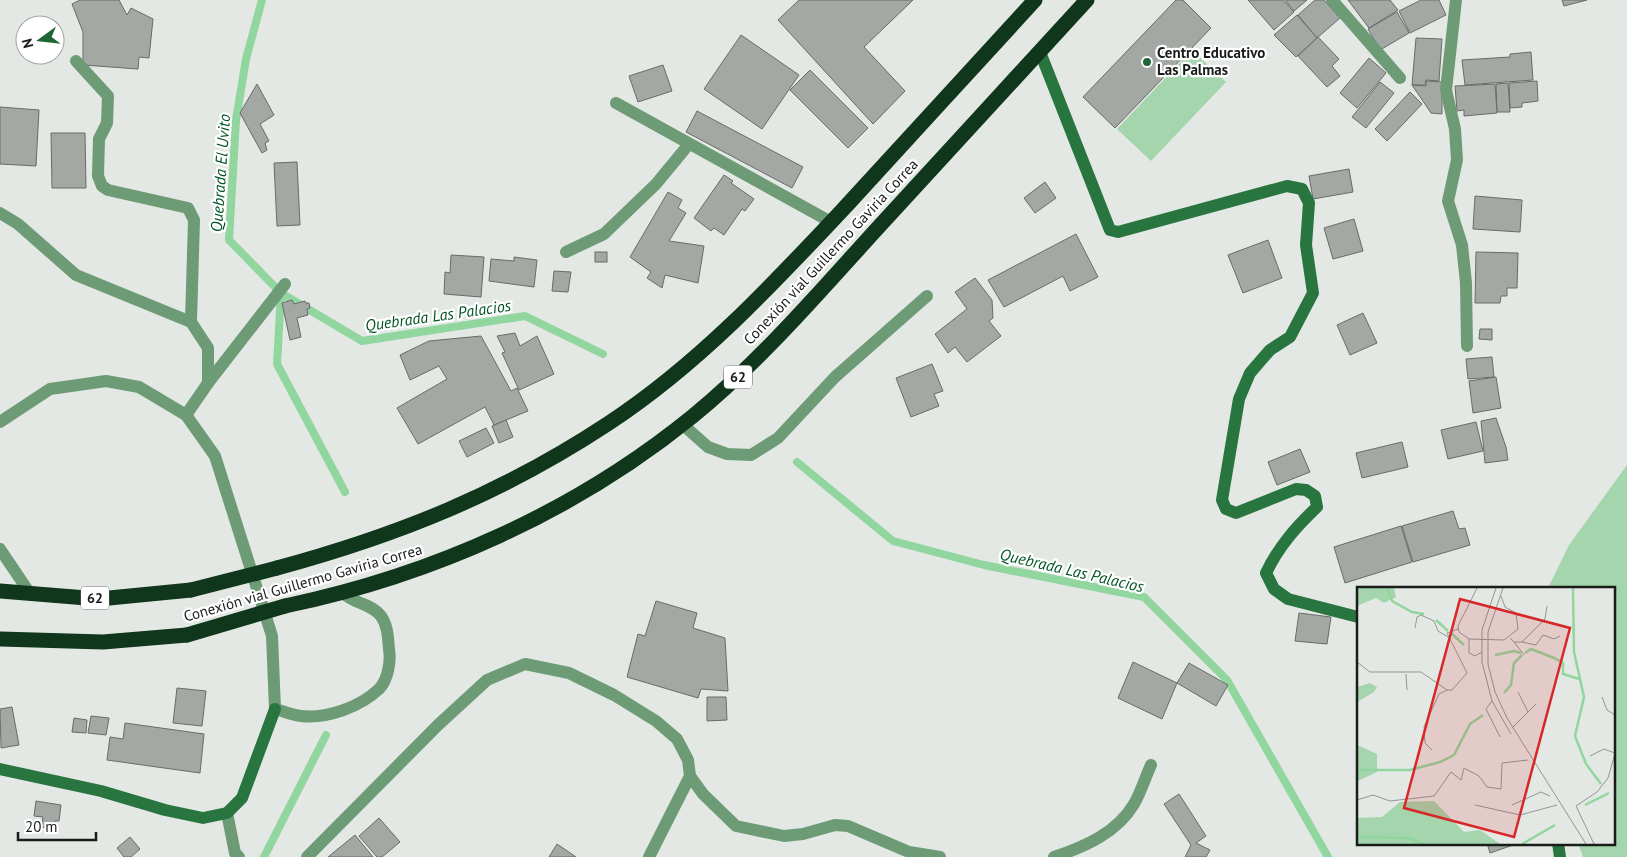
<svg xmlns="http://www.w3.org/2000/svg" width="1627" height="857" viewBox="0 0 1627 857" font-family="'PT Sans',sans-serif">
	<rect width="100%" height="100%" fill="#e4e8e4"/>
	<g fill="#a4d5ac">
		<polygon points="1192,50 1226,82 1151,161 1117,129"/>
		<polygon points="1627,465 1627,857 1583,857 1578,843 1613,843 1613,588 1548,588 1569,545"/>
	</g>
	<g fill="none" stroke-linecap="round" stroke-linejoin="round">
		<g stroke="#90d69e" stroke-width="8">
			<polyline points="262,0 246,59 236,120 229,240 281,293 277,364 345,492"/>
			<polyline points="281,293 362,341 525,316 603,354"/>
			<polyline points="797,462 893,541 984,565 1144,597 1227,680 1328,857"/>
			<polyline points="264,857 326,735"/>
		</g>
	</g>
	<g fill="#a4a8a4" stroke="#686c68">
		<polygon points="80,0 119,0 127,15 131,8 153,19 149,58 139,57 138,69 83,65 83,32 72,4"/>
		<polygon points="799,0 913,0 864,47 905,91 873,124 778,20"/>
		<polygon points="1176,0 1183,0 1211,28 1115,128 1083,97"/>
		<polygon points="1248,0 1283,0 1294,12 1274,30"/>
		<polygon points="1285,0 1307,0 1294,11"/>
		<polygon points="1315,0 1324,0 1340,18 1317,38 1298,15"/>
		<polygon points="1348,0 1390,0 1398,10 1369,28"/>
		<polygon points="1421,0 1439,0 1446,15 1410,33 1399,11"/>
		<polygon points="1562,0 1587,0 1564,6"/>
		<polygon points="1397,12 1409,33 1380,50 1368,29"/>
		<polygon points="1297,15 1317,38 1296,57 1274,35"/>
		<polygon points="741,35 799,75 762,129 704,89"/>
		<polygon points="1318,37 1339,59 1332,66 1340,76 1327,87 1298,56"/>
		<polygon points="1416,38 1442,39 1439,81 1426,80 1425,85 1412,85"/>
		<polygon points="1531,52 1533,80 1465,85 1462,60 1510,57 1510,54"/>
		<polygon points="1369,58 1386,73 1357,108 1340,93"/>
		<polygon points="663,65 672,91 638,102 629,76"/>
		<polygon points="810,70 868,128 848,148 790,90"/>
		<polygon points="1426,81 1442,82 1442,114 1431,113 1412,85 1426,86"/>
		<polygon points="1537,81 1538,101 1522,103 1522,107 1510,108 1509,83"/>
		<polygon points="1380,82 1394,93 1366,128 1352,117"/>
		<polygon points="1508,83 1510,112 1497,112 1496,84"/>
		<polygon points="257,84 274,115 260,124 269,141 265,143 267,150 262,153 240,113"/>
		<polygon points="1495,84 1497,113 1464,116 1464,110 1457,111 1455,86"/>
		<polygon points="1410,92 1422,104 1387,141 1375,129"/>
		<polygon points="0,107 39,110 36,166 0,164"/>
		<polygon points="697,111 803,167 792,188 686,132"/>
		<polygon points="51,133 85,133 86,188 52,188"/>
		<polygon points="297,162 300,225 277,226 274,163"/>
		<polygon points="1349,169 1353,192 1313,199 1309,176"/>
		<polygon points="724,175 733,181 731,183 754,199 745,211 742,209 724,235 714,228 711,231 694,218"/>
		<polygon points="1045,182 1056,198 1035,213 1024,198"/>
		<polygon points="668,192 682,200 678,208 686,213 669,241 704,246 698,283 665,275 662,288 647,278 651,272 630,257"/>
		<polygon points="1475,196 1522,200 1520,232 1473,229"/>
		<polygon points="1354,219 1363,251 1333,259 1324,228"/>
		<polygon points="1076,234 1098,277 1070,291 1063,276 1004,307 988,280"/>
		<polygon points="1268,240 1282,278 1243,293 1228,255"/>
		<rect x="595" y="252" width="12" height="10"/>
		<polygon points="1476,252 1518,253 1517,288 1507,288 1507,296 1501,296 1500,303 1475,303"/>
		<polygon points="451,255 484,257 481,297 444,294 445,272 450,273"/>
		<polygon points="514,257 537,260 534,287 489,281 491,259 514,261"/>
		<polygon points="554,271 571,272 568,292 552,291"/>
		<polygon points="975,278 992,300 993,318 989,321 1001,336 967,362 955,347 948,353 935,334 967,309 955,292"/>
		<polygon points="292,300 294,304 305,301 306,303 309,303 310,308 307,309 308,315 297,318 301,337 290,340 282,303"/>
		<polygon points="1363,313 1377,343 1350,355 1337,325"/>
		<polygon points="1480,329 1492,329 1492,340 1479,339"/>
		<polygon points="515,333 520,346 537,336 554,374 519,390 502,353 505,352 497,336"/>
		<polygon points="481,336 511,391 517,388 528,411 494,425 485,407 418,444 397,408 447,379 439,366 410,380 400,355 429,341"/>
		<polygon points="1492,357 1494,377 1468,379 1466,359"/>
		<polygon points="932,364 943,391 934,394 939,406 911,417 896,378"/>
		<polygon points="1496,377 1501,408 1473,413 1469,381"/>
		<polygon points="1496,418 1506,447 1508,460 1485,463 1481,421"/>
		<polygon points="506,420 513,437 499,443 492,426"/>
		<polygon points="1476,422 1483,451 1448,459 1441,430"/>
		<polygon points="486,428 494,443 467,457 459,441"/>
		<polygon points="1402,442 1408,467 1362,478 1356,453"/>
		<polygon points="1300,449 1310,472 1277,485 1268,462"/>
		<polygon points="1453,511 1459,529 1465,528 1470,545 1413,562 1402,526"/>
		<polygon points="1401,526 1412,562 1345,583 1334,547"/>
		<polygon points="656,601 697,613 693,628 725,638 728,691 701,689 698,698 627,677 638,634 645,636"/>
		<polygon points="1299,613 1331,617 1327,644 1295,641"/>
		<polygon points="1133,662 1177,683 1162,719 1118,698"/>
		<polygon points="1189,663 1228,685 1216,706 1177,683"/>
		<polygon points="177,688 206,691 202,726 173,723"/>
		<polygon points="707,697 726,697 727,720 707,721"/>
		<polygon points="12,707 19,745 1,748 0,709"/>
		<polygon points="91,716 109,718 106,735 88,733"/>
		<polygon points="74,718 87,720 86,733 72,732"/>
		<polygon points="125,723 204,734 200,773 107,760 110,737 123,739"/>
		<polygon points="1179,794 1206,836 1196,843 1210,850 1206,857 1185,857 1191,845 1164,804"/>
		<polygon points="36,801 61,805 59,821 55,821 54,829 41,827 43,817 34,816"/>
		<polygon points="379,818 400,842 382,857 377,857 359,836"/>
		<polygon points="355,835 373,857 328,857"/>
		<polygon points="130,837 140,849 131,857 124,857 117,848"/>
		<polygon points="1487,843 1519,843 1490,853"/>
		<polygon points="557,844 576,857 549,857"/>
	</g>
	<g fill="none" stroke-linecap="round" stroke-linejoin="round">
		<g stroke="#6d9b75" stroke-width="12">
			<polyline points="76,61 108,96 107,123 99,139 98,176 102,186 108,190 188,208 194,220 191,322"/>
			<polyline points="616,103 831,222"/>
			<polyline points="0,213 18,224 76,275 191,322 208,348 208,383 186,415"/>
			<polyline points="566,252 604,234 656,184 689,144"/>
			<polyline points="208,383 285,284"/>
			<polyline points="682,424 708,447 727,454 751,455 778,438 835,377 927,296"/>
			<polyline points="690,776 703,794 736,826 784,836 803,834 835,825 848,826 909,852 940,857"/>
			<path d="M1054,857C1084,847 1117,833 1134,804C1141,792 1145,778 1151,765"/>
		</g>
		<g stroke="#6d9b75" stroke-width="12">
			<polyline points="1332,0 1400,78"/>
			<polyline points="1456,0 1446,90 1455,129 1457,160 1448,201 1462,245 1466,283 1467,346"/>
			<path d="M0,422L50,389L106,381L139,387L186,415L215,456L272,636L275,709C283,711 292,715 301,716C327,719 360,707 379,689C388,680 391,661 389,649C388,638 388,626 381,616C371,603 354,604 343,593"/>
			<polyline points="0,549 29,592"/>
			<polyline points="227,813 235,853 239,857"/>
			<polyline points="307,857 438,725 487,680 525,664 569,673 614,695 656,721 677,739 688,760 690,776 649,857"/>
		</g>
		<g stroke="#29753f" stroke-width="12">
			<path d="M1040,52L1110,230L1118,232L1287,186L1302,189L1309,203L1306,245L1313,293L1290,337L1270,350L1250,373L1239,399L1222,500L1226,509L1236,513L1296,489L1306,490L1315,496L1317,507C1296,527 1279,546 1266,573L1274,589L1288,599L1358,617"/>
			<polyline points="0,769 101,791 165,810 203,818 227,813 242,798 275,709"/>
			<polyline points="1558,843 1560,857"/>
		</g>
		<g stroke="#10371b" stroke-width="15">
			<path d="M277,568C399,535 503,493 609,423C700,363 774,283 848,204C910,136 973,68 1035,0"/>
			<polyline points="0,591 99,599 191,590"/>
			<path d="M285,606C433,575 575,512 693,416C760,361 816,296 874,232C945,155 1016,77 1087,0"/>
			<polyline points="0,639 103,642 187,635"/>
		</g>
		<g stroke="#10371b" stroke-width="15">
			<polyline points="191,590 277,568"/>
			<polyline points="187,635 285,606"/>
		</g>
	</g>
	<circle fill="#1e6735" stroke="#fff" stroke-width="2" cx="1147" cy="62" r="5"/>
	<g text-anchor="middle" stroke-width="4.5" stroke-linejoin="round" paint-order="stroke">
		<g fill="#fff" stroke="#5f605f" stroke-width="1">
			<rect x="724" y="365.5" width="28" height="23" rx="4"/>
			<rect x="81" y="586.5" width="28" height="23" rx="4"/>
		</g>
		<g font-size="14" font-weight="bold" fill="#1a1c1a">
			<text x="738" y="382">62</text>
			<text x="95" y="603">62</text>
		</g>
		<g font-size="15" font-weight="bold" fill="#1a1c1a" stroke="#fff" text-anchor="start">
			<text x="1157" y="58">Centro Educativo<tspan x="1157" dy="17">Las Palmas</tspan></text>
		</g>
		<g font-size="15" fill="#1a1c1a" stroke="#fff">
			<text transform="translate(831 252) rotate(-47)" y="5">Conexión vial Guillermo Gaviria Correa</text>
			<text transform="translate(303 583) rotate(-16)" y="5">Conexión vial Guillermo Gaviria Correa</text>
		</g>
		<g font-size="16" font-style="italic" fill="#005523" stroke="#fff">
			<text transform="translate(220 173) rotate(-86)" y="6">Quebrada El Uvito</text>
			<text transform="translate(438 315) rotate(-8)" y="6">Quebrada Las Palacios</text>
			<text transform="translate(1072 570) rotate(13)" y="6">Quebrada Las Palacios</text>
		</g>
	</g>
	<g transform="translate(1357 587)">
		<rect width="258" height="258" fill="#e4e8e4"/>
		<path d="M0,1H37L39,10L27,16L19,11L0,19ZM13,96L20,100L17,105L0,115V100ZM0,158L20,167V185L1,194ZM77,214L107,245L123,243L143,257H0V231L25,230L43,215Z" fill="#a4d5ac"/>
		<path fill="none" stroke="#90d69e" stroke-width="2.5" d="M31,1L35,14L55,25L67,27M216,1L217,65L227,110L218,149L229,177L244,197M79,33L91,44M94,46L107,58M168,66L174,62L197,71L206,76V87L222,92M138,68L157,64L164,66M147,106L154,98L157,76L165,68M0,183H53L83,175L97,168L113,137L126,128M228,218L252,206M0,250L52,251L67,257M165,257L198,238"/>
		<path fill="none" stroke="#939693" stroke-width="1" d="M139,1L125,43V75L135,114L154,147M146,1L131,45V77L138,105L150,131L229,257M58,41L60,30L64,28L77,34L81,44L91,50M153,51L157,55H165L188,32L190,19M112,52L102,45L101,39L120,1M157,55L167,68M165,55L179,58L186,48L197,52L203,49M125,65L118,69L112,66V52L147,53L161,42L159,26L148,20L144,9M0,75L13,85H64L90,103H95L110,86L90,46L101,42M49,87L50,103M161,105L171,125M245,110L250,123L258,128M135,114L129,122L143,150M156,140L179,117M75,163L68,156L67,140L82,107L90,103M233,169L247,162L258,166M0,213L16,208L33,214L77,209L94,185L104,193L107,181L122,189L130,200L144,202L145,176L171,173M118,218L163,228L200,218M155,218L184,205L193,209M237,257L219,219L240,205L251,191L258,167"/>
		<path fill="#d62828" fill-opacity="0.15" stroke="#d62828" stroke-width="2.5" d="M103,12L213,41L157,250L47,221Z"/>
		<rect width="258" height="258" fill="none" stroke="#1a1c1a" stroke-width="2.5"/>
	</g>
	<g transform="translate(40 40) rotate(255)"><circle r="24" fill="#ffffff" stroke="#a3a4a3"/>
	<path d="M0-4L9 19L0 12L-9 19Z" fill="#1e6735"/>
	<text y="-8" font-size="14" font-weight="bold" text-anchor="middle" fill="#1a1c1a">N</text>
	</g>
	<path d="M18 832v8h78v-8" fill="none" stroke="#1a1c1a" stroke-width="2.5"/>
	<text x="25" y="832" font-size="15" fill="#1a1c1a" stroke="#ffffff" stroke-width="4" paint-order="stroke">20 m</text>
</svg>
